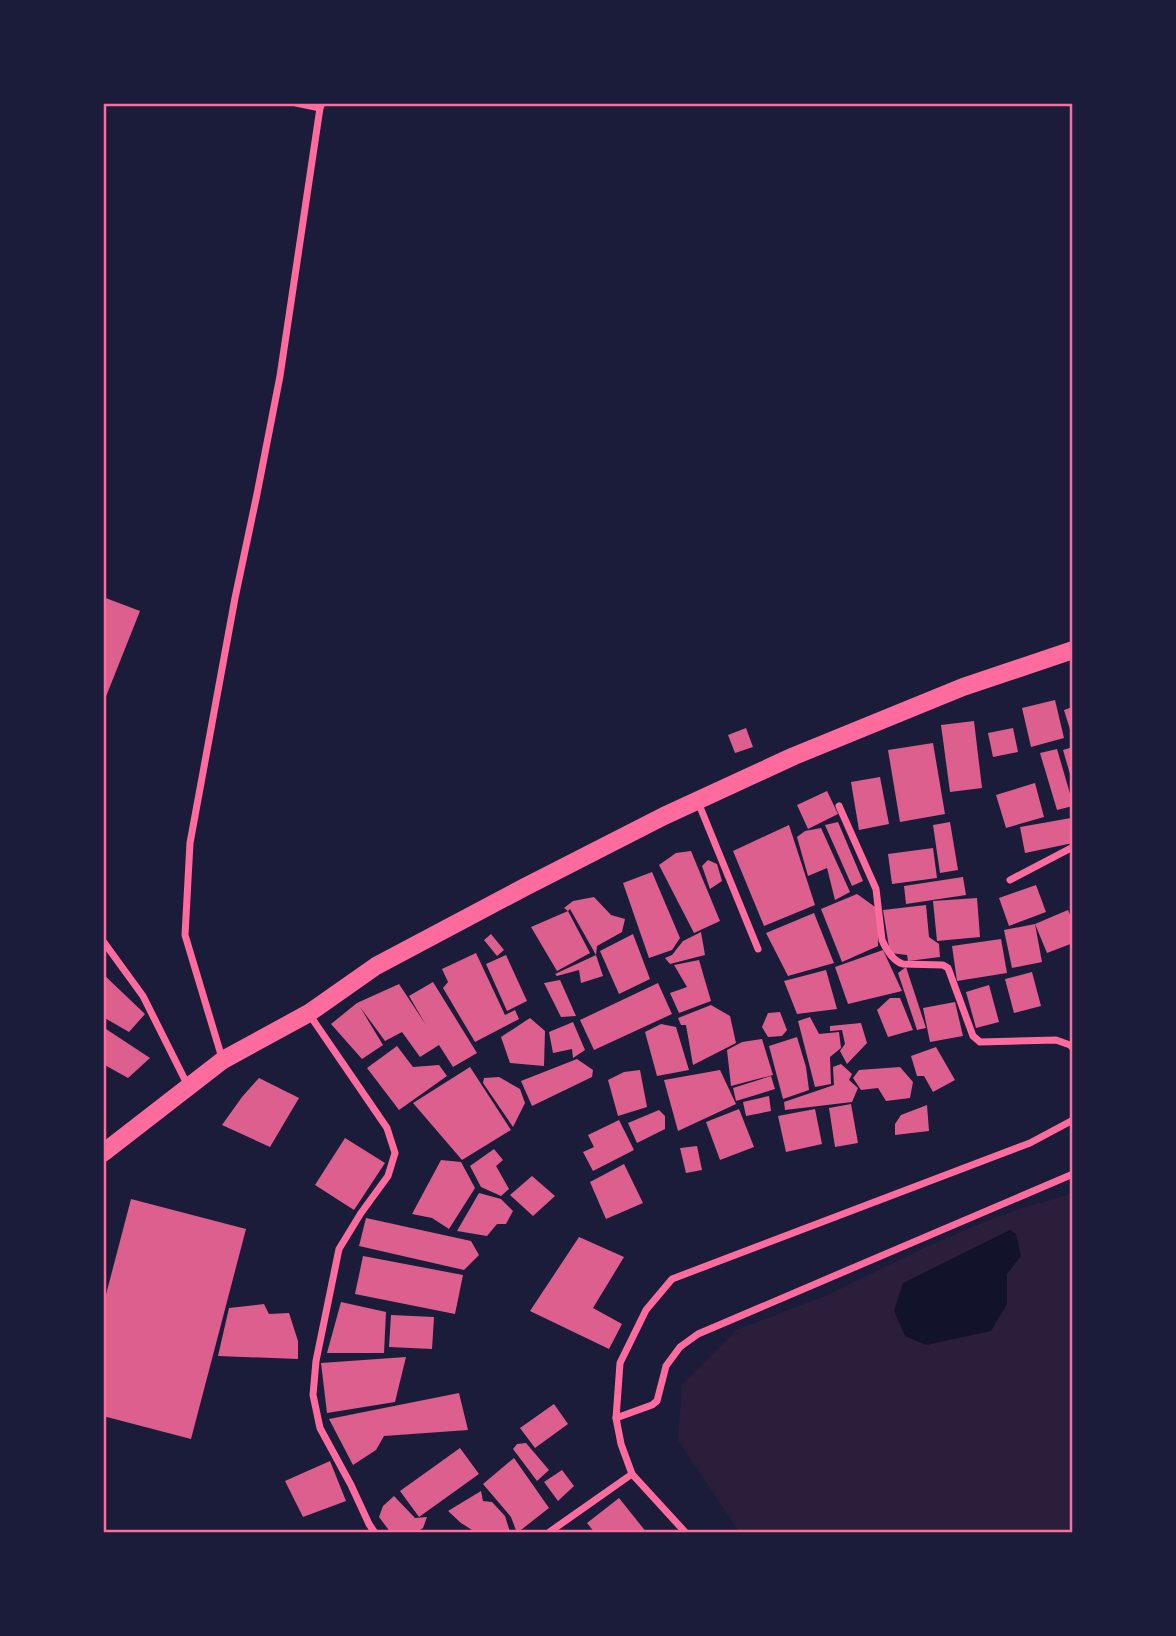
<svg xmlns="http://www.w3.org/2000/svg" width="1176" height="1636" viewBox="0 0 1176 1636" font-family="Poppins,sans-serif">
	<rect width="100%" height="100%" fill="#1b1b3a"/>
	<polygon fill="#2a1e3b" points="1073,1192 1073,1533 740,1533 678,1440 682,1385 736,1330 830,1294 919,1250 991,1219 1031,1205 1059,1198"/>
	<polygon fill="#12122b" points="1010,1230 1016,1234 1021,1256 1007,1274 1007,1304 991,1331 926,1345 905,1336 894,1311 903,1283"/>
	<g fill="#dd5f8e">
		<polygon points="103,597 140,611 103,704"/>
		<polygon points="1055,700 1064,738 1031,747 1022,708"/>
		<polygon points="1073,707 1073,736 1072,736 1064,710"/>
		<polygon points="974,721 982,788 950,792 941,725"/>
		<polygon points="746,728 753,747 735,753 728,735"/>
		<polygon points="1013,728 1018,752 993,757 988,733"/>
		<polygon points="933,743 945,814 900,822 888,750"/>
		<polygon points="1073,747 1073,781 1072,781 1063,750"/>
		<polygon points="1057,749 1073,804 1073,806 1057,810 1040,753"/>
		<polygon points="880,777 889,824 859,830 851,782"/>
		<polygon points="1035,783 1044,817 1006,828 996,795"/>
		<polygon points="827,791 838,814 808,829 797,805"/>
		<polygon points="1071,818 1073,828 1073,843 1025,853 1020,827"/>
		<polygon points="838,822 863,881 852,886 825,825"/>
		<polygon points="950,822 958,870 940,873 933,825"/>
		<polygon points="789,825 815,905 764,926 733,851"/>
		<polygon points="821,828 850,892 835,900 827,868 808,876 797,837 805,831"/>
		<polygon points="933,848 937,878 892,884 888,854"/>
		<polygon points="691,851 720,921 694,933 659,865 676,853"/>
		<polygon points="708,860 717,864 722,881 710,889 702,866"/>
		<polygon points="652,872 680,938 672,950 649,958 623,883"/>
		<polygon points="963,877 966,895 906,904 904,886"/>
		<polygon points="1036,885 1046,912 1009,926 999,898"/>
		<polygon points="857,894 878,909 878,946 842,962 821,909"/>
		<polygon points="594,897 611,915 625,919 622,932 597,946 596,955 570,909 568,911 564,908 573,901"/>
		<polygon points="977,898 980,937 937,941 933,901"/>
		<polygon points="926,905 929,937 939,944 940,957 908,961 907,955 890,953 883,910"/>
		<polygon points="1068,910 1073,922 1073,943 1047,953 1035,924"/>
		<polygon points="568,911 590,953 557,971 531,927"/>
		<polygon points="814,913 834,963 788,976 766,933"/>
		<polygon points="1035,924 1042,962 1012,968 1004,930"/>
		<polygon points="701,932 705,955 670,964 665,958 672,955 683,941"/>
		<polygon points="491,934 504,950 497,956 484,940"/>
		<polygon points="633,934 650,979 619,994 600,951"/>
		<polygon points="1001,939 1007,973 957,981 952,946"/>
		<polygon points="883,950 902,991 848,1004 835,967"/>
		<polygon points="476,953 505,1015 515,1010 519,1019 475,1042 443,988 448,982 442,969"/>
		<polygon points="506,955 527,1001 507,1011 486,964"/>
		<polygon points="596,955 603,976 581,983 579,970 557,976 555,974"/>
		<polygon points="699,960 711,1001 679,1013 670,993 687,987 674,965"/>
		<polygon points="906,967 926,1028 917,1030 898,973"/>
		<polygon points="826,970 837,1009 797,1014 784,981"/>
		<polygon points="1032,972 1041,1006 1014,1013 1005,979"/>
		<polygon points="103,974 145,1014 129,1032 103,1017"/>
		<polygon points="560,980 576,1016 561,1017 544,983"/>
		<polygon points="433,982 477,1053 453,1067 439,1045 420,1057 402,1032 385,1041 360,1007 383,1045 362,1059 331,1024 357,1003 399,984 426,1025 409,996"/>
		<polygon points="658,983 672,1014 594,1050 580,1020"/>
		<polygon points="989,985 999,1022 976,1028 966,992"/>
		<polygon points="890,998 900,998 913,1030 888,1037 877,1010"/>
		<polygon points="955,1002 963,1036 930,1042 923,1008"/>
		<polygon points="711,1005 730,1016 736,1043 693,1065 686,1025 681,1025 678,1018"/>
		<polygon points="780,1012 787,1030 782,1036 768,1037 762,1027 768,1013"/>
		<polygon points="810,1017 819,1034 839,1032 841,1048 830,1057 831,1084 815,1087 798,1021"/>
		<polygon points="530,1018 545,1031 544,1066 510,1063 501,1037"/>
		<polygon points="573,1022 585,1050 573,1058 572,1049 553,1053 549,1032"/>
		<polygon points="861,1023 867,1043 847,1064 840,1051 845,1044 842,1030 830,1031 830,1026"/>
		<polygon points="661,1024 676,1027 689,1070 657,1076 645,1032"/>
		<polygon points="103,1027 150,1058 128,1078 103,1064"/>
		<polygon points="797,1037 806,1067 809,1090 783,1099 769,1046"/>
		<polygon points="762,1039 773,1075 731,1086 727,1050 742,1042"/>
		<polygon points="397,1046 413,1067 439,1065 447,1076 399,1110 367,1068"/>
		<polygon points="936,1047 955,1080 933,1092 924,1076 917,1076 911,1056"/>
		<polygon points="577,1059 593,1070 592,1077 532,1106 521,1081"/>
		<polygon points="841,1064 852,1074 849,1080 858,1088 852,1102 785,1110 784,1102 834,1085 833,1067"/>
		<polygon points="470,1067 511,1130 462,1160 413,1103"/>
		<polygon points="900,1067 913,1082 910,1098 886,1101 878,1088 861,1090 853,1078 859,1070"/>
		<polygon points="640,1070 647,1107 618,1116 608,1080 624,1072"/>
		<polygon points="720,1070 736,1104 678,1131 664,1080"/>
		<polygon points="771,1076 775,1089 736,1101 733,1088"/>
		<polygon points="499,1077 520,1089 525,1103 513,1127 483,1083 484,1078"/>
		<polygon points="259,1078 299,1098 270,1147 222,1125 242,1097"/>
		<polygon points="769,1096 771,1111 746,1116 743,1102"/>
		<polygon points="851,1104 858,1143 835,1147 829,1108"/>
		<polygon points="927,1105 929,1131 895,1135 895,1124 901,1115"/>
		<polygon points="739,1109 754,1147 720,1160 706,1122"/>
		<polygon points="815,1109 822,1144 786,1152 778,1116"/>
		<polygon points="659,1110 665,1116 665,1129 637,1143 628,1123"/>
		<polygon points="619,1120 634,1150 593,1171 583,1152 594,1147 588,1135"/>
		<polygon points="345,1138 385,1163 354,1210 315,1185"/>
		<polygon points="697,1146 702,1170 686,1173 680,1148"/>
		<polygon points="494,1149 503,1160 496,1166 509,1189 501,1196 481,1187 470,1166"/>
		<polygon points="441,1160 461,1162 475,1188 449,1229 432,1218 412,1214"/>
		<polygon points="624,1164 643,1203 606,1219 590,1182"/>
		<polygon points="532,1176 555,1196 533,1216 510,1195"/>
		<polygon points="479,1193 501,1199 513,1211 506,1224 497,1224 487,1236 457,1231"/>
		<polygon points="131,1199 246,1229 191,1439 103,1416 103,1306"/>
		<polygon points="366,1218 471,1241 479,1255 464,1270 359,1246"/>
		<polygon points="579,1237 624,1257 593,1308 622,1324 609,1349 530,1311"/>
		<polygon points="363,1256 463,1275 455,1314 355,1294"/>
		<polygon points="341,1302 386,1312 384,1353 327,1353"/>
		<polygon points="264,1304 269,1314 289,1313 298,1341 298,1359 218,1356 229,1308"/>
		<polygon points="391,1315 434,1317 432,1349 389,1347"/>
		<polygon points="406,1357 395,1402 327,1413 321,1363"/>
		<polygon points="459,1393 468,1430 384,1436 376,1450 353,1465 329,1419"/>
		<polygon points="554,1404 568,1424 535,1448 520,1428"/>
		<polygon points="526,1443 549,1470 537,1481 513,1449 517,1444"/>
		<polygon points="460,1448 479,1474 419,1517 400,1491"/>
		<polygon points="514,1458 549,1508 517,1533 511,1517 483,1484"/>
		<polygon points="330,1461 346,1501 303,1517 285,1481"/>
		<polygon points="562,1470 574,1486 558,1501 544,1482"/>
		<polygon points="481,1491 483,1501 492,1502 505,1516 510,1532 509,1533 477,1533 461,1523 448,1511"/>
		<polygon points="394,1496 415,1518 427,1517 423,1528 415,1533 391,1533 379,1517 383,1506"/>
		<polygon points="619,1498 647,1533 595,1533 587,1523"/>
	</g>
	<g fill="none" stroke-linecap="round" stroke-linejoin="round">
		<g stroke="#ff6b9d" stroke-width="7">
			<polyline points="296,103 320,108"/>
			<polyline points="698,802 758,949"/>
			<path d="M839,806L876,889L882,940C886,949 893,961 903,964L943,965L948,968L973,1036L980,1042L1056,1040L1070,1045L1073,1048"/>
			<polyline points="1010,880 1073,847"/>
			<polyline points="103,941 143,996 188,1086"/>
			<polyline points="309,1014 387,1128 395,1153 388,1176 361,1213 339,1249 316,1361 313,1395 320,1428 351,1485 369,1524 375,1533"/>
			<polyline points="222,1058 185,935 190,843 235,598 257,494 280,376 320,108 322,103"/>
			<polyline points="616,1418 652,1405 657,1401 666,1366 680,1347 698,1334 1073,1174"/>
			<polyline points="548,1533 632,1474"/>
			<polyline points="686,1533 632,1474 621,1444 616,1418 620,1363 646,1310 672,1279 1030,1143 1073,1120"/>
		</g>
		<polyline stroke="#ff6b9d" stroke-width="18" points="103,1153 223,1060 309,1013 376,966 523,888 664,816 794,756 963,687 1073,650"/>
	</g>
	<rect width="1176" height="1636" fill="none" stroke="#1b1b3a" stroke-width="210"/>
	<rect x="105" y="105" width="966" height="1426" fill="none" stroke="#ff6b9d" stroke-width="2.5"/>
</svg>
